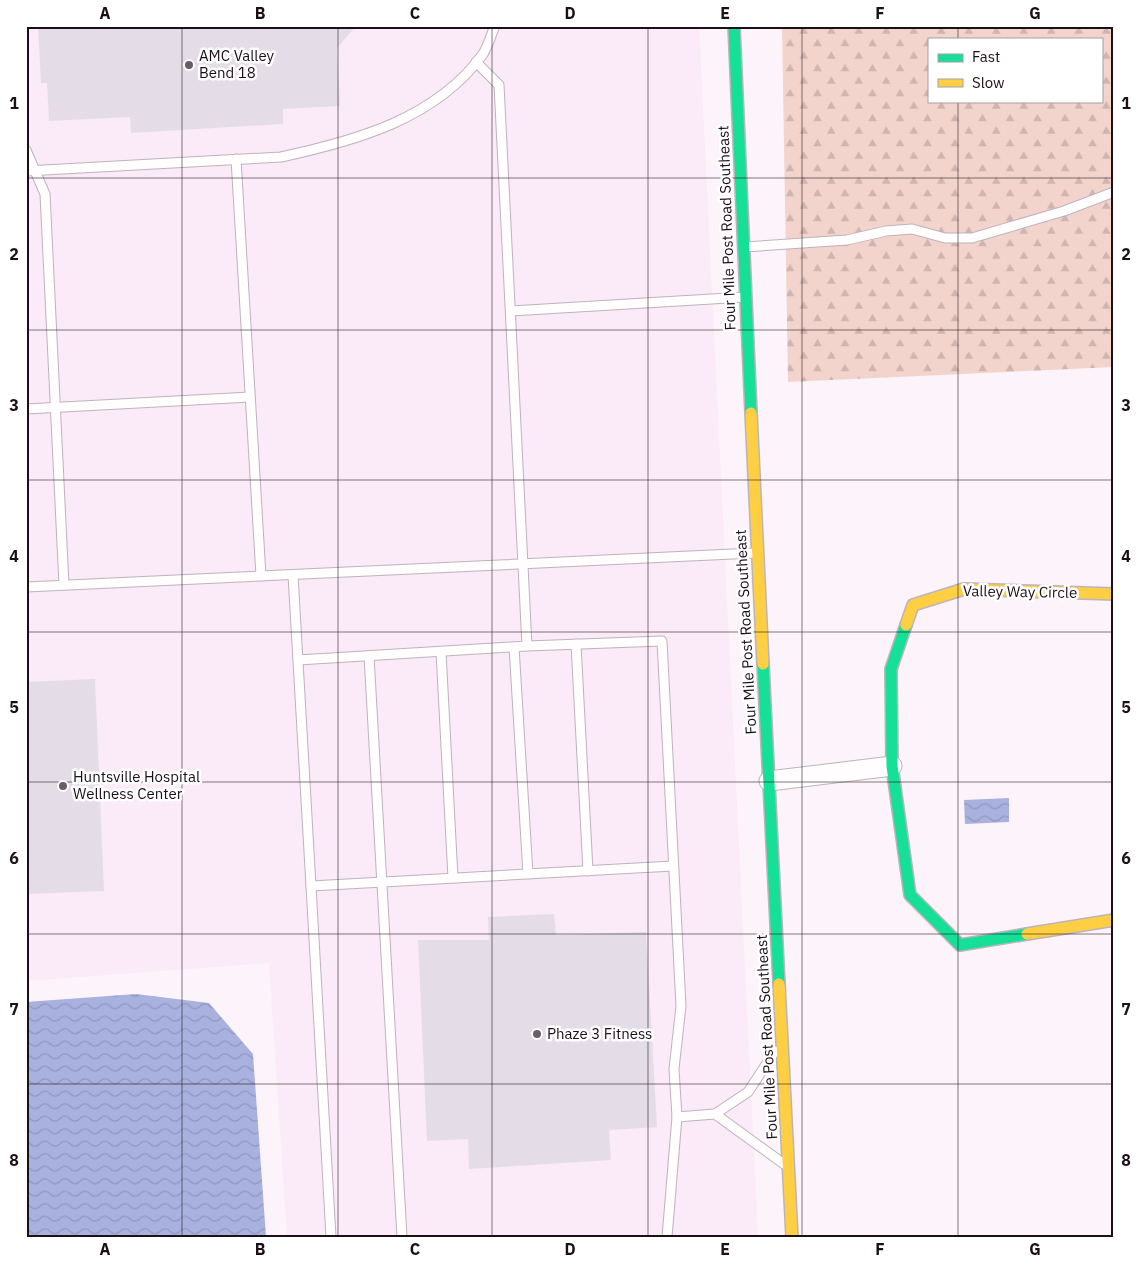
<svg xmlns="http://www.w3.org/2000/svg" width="1140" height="1263" viewBox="0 0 1140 1263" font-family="'IBM Plex Sans',sans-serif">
	<defs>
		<pattern id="forest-firs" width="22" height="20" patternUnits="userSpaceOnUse" patternTransform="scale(1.25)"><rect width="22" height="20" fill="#f3d4cd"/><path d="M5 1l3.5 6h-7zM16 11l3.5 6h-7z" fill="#d0b5af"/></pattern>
		<pattern id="water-waves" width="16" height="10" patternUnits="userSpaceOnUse" patternTransform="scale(1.25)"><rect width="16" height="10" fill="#a9b2de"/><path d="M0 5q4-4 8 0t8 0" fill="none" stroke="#9198be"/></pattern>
	</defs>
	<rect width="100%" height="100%" fill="#fcf4fa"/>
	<polygon fill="#fbeaf7" points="26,26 699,26 758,1237 287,1237 269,963 26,981"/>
	<path fill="url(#forest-firs)" fill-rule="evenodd" d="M782,26H1114V367L788,382ZM929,39H1101V101H929Z"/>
	<g fill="url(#water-waves)">
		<polygon points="1009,798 1009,822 965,824 964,800"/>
		<polygon points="136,994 209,1003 253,1054 266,1237 26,1237 26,1002"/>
	</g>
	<g fill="#e4dde7">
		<polygon points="38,26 356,26 337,48 340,106 283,109 283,124 131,133 130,117 49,121 47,83 41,83"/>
		<polygon points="95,679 104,891 26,894 26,682"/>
		<polygon points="554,914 556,935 646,932 657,1127 609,1130 611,1160 469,1169 468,1139 427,1141 418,940 489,940 488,917"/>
	</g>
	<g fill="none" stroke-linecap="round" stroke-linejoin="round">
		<defs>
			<g id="lane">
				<polyline points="476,62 499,85 527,646 662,641 681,1006 674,1069 677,1117 667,1237"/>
				<polyline points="26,150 45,194 64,585"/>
				<polyline points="236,159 261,576"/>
				<path d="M26,171L281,157C355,141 436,119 483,54C488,46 491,35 495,26"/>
				<polyline points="745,247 847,240 886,231 912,229 945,238 972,238 1064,211 1114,192"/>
				<polyline points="511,311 745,297"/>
				<polyline points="26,409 250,397"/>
				<polyline points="293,575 311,886 673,866"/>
				<polyline points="26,587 754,553"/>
				<polyline points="576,644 588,871"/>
				<polyline points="514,647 528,874"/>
				<polyline points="441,652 453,878"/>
				<polyline points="369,656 402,1237"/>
				<polyline points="298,660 527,646"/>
				<polyline points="311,886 331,1237"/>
				<polyline points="775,1051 748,1092 715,1114 784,1164"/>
				<polyline points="677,1117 715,1114"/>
			</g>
			<polyline id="street" points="769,781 892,766"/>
			<g id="fast">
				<polyline points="734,26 751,413"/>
				<polyline points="906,625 891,669 892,766 910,895 960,945 1027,934"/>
				<polyline points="763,664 779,984"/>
			</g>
			<g id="slow">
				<polyline points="751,413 763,664"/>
				<polyline points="906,625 913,605 964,589 1114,594"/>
				<polyline points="1027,934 1114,920"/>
				<polyline points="779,984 792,1237"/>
			</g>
		</defs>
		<use href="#lane" stroke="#bdb4bb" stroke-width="11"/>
		<use href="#street" stroke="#bdb4bb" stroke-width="21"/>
		<use href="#fast" stroke="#bdb4bb" stroke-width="14"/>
		<use href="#slow" stroke="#bdb4bb" stroke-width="14"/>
		<use href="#lane" stroke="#fffdfe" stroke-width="9"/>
		<use href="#street" stroke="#fffdfe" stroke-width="19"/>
		<use href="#fast" stroke="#16e098" stroke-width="11"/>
		<use href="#slow" stroke="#ffcf43" stroke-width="11"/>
	</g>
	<path fill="none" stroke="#1b0f18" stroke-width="1" stroke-opacity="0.55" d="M182,26V1237M338,26V1237M492,26V1237M648,26V1237M802,26V1237M958,26V39M958,101V1237M26,178H1114M26,330H1114M26,480H1114M26,632H1114M26,782H1114M26,934H1114M26,1084H1114"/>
	<g fill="#6a5f67" stroke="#fff" stroke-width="2">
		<circle cx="189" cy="65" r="5"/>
		<circle cx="63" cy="786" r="5"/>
		<circle cx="537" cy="1034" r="5"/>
	</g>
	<g text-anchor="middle" stroke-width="5" stroke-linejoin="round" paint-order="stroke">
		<g font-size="15" fill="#1b0f18" stroke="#fff" text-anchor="start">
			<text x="199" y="61">AMC Valley<tspan x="199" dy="17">Bend 18</tspan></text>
			<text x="73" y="782">Huntsville Hospital<tspan x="73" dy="17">Wellness Center</tspan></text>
			<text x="547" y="1039">Phaze 3 Fitness</text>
		</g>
		<g font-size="15" fill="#1b0f18" stroke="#fff">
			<text transform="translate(727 228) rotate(-92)" y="5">Four Mile Post Road Southeast</text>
			<text transform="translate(1020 592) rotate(1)" y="5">Valley Way Circle</text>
			<text transform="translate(746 632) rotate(-93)" y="5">Four Mile Post Road Southeast</text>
			<text transform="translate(767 1037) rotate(-93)" y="5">Four Mile Post Road Southeast</text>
		</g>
	</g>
	<rect width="1140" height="1263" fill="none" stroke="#ffffff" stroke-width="55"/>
	<rect x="928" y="38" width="175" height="65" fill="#ffffff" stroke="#a49fa3"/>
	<rect x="938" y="54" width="25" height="8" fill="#16e098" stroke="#a49fa3"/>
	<text x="972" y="62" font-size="15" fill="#1b0f18">Fast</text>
	<rect x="938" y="79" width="25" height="8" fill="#ffcf43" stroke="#a49fa3"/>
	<text x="972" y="88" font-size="15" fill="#1b0f18">Slow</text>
	<rect x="28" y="28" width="1084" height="1208" fill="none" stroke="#1b0f18" stroke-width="2"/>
	<g font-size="16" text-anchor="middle" font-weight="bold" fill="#1b0f18">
		<text x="105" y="19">A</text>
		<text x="260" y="19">B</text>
		<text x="415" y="19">C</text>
		<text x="570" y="19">D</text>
		<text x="725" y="19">E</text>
		<text x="880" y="19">F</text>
		<text x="1035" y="19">G</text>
		<text x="14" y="109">1</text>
		<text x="1126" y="109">1</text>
		<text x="14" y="260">2</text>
		<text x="1126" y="260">2</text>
		<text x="14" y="411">3</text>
		<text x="1126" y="411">3</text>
		<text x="14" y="562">4</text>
		<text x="1126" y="562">4</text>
		<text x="14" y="713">5</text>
		<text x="1126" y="713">5</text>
		<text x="14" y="864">6</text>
		<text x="1126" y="864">6</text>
		<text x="14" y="1015">7</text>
		<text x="1126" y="1015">7</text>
		<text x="14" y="1166">8</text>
		<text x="1126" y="1166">8</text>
		<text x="105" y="1255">A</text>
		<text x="260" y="1255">B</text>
		<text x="415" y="1255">C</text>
		<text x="570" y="1255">D</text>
		<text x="725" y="1255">E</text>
		<text x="880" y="1255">F</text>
		<text x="1035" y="1255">G</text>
	</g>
</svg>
